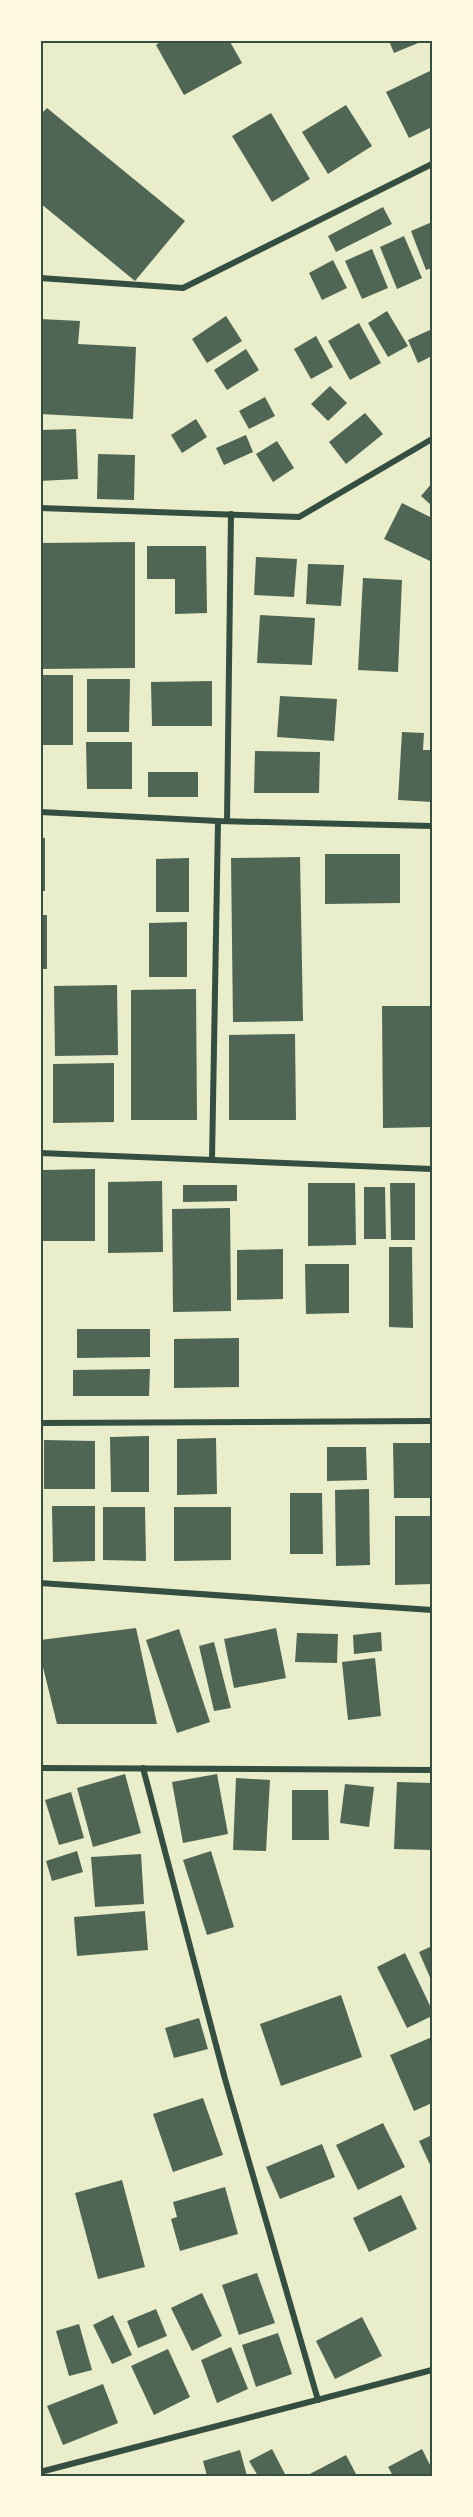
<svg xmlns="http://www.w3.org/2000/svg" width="473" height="2517" viewBox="0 0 473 2517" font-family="'Archivo Narrow',sans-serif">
	<rect width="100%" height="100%" fill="#e9edc9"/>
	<g fill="#4f6655">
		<polygon points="163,40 229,40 242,63 184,95 156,45"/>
		<polygon points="389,41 423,41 394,53"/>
		<polygon points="432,70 432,127 409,138 386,92"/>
		<polygon points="346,105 372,146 328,174 302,132"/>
		<polygon points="47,108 185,221 135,281 40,203 40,115"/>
		<polygon points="271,113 310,179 272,202 232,136"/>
		<polygon points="383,207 392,224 336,252 328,236"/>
		<polygon points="432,222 432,268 426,270 411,231"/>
		<polygon points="404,236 422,278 397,289 380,247"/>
		<polygon points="372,249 388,288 362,299 345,261"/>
		<polygon points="333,260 347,288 322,300 309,273"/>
		<polygon points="387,311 408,346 388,357 368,323"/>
		<polygon points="226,316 242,341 207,363 192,339"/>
		<polygon points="40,319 80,321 78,344 136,347 133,419 40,414"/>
		<polygon points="359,323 381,363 350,380 328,341"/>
		<polygon points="432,329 432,356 418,363 408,340"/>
		<polygon points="316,336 333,367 311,379 294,349"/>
		<polygon points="246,349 259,370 227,390 214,370"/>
		<polygon points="330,386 347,403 328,421 311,404"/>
		<polygon points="265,397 275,416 249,429 239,411"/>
		<polygon points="365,413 383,434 346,464 329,442"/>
		<polygon points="196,419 207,437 182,453 171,435"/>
		<polygon points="76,429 78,479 40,481 40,430"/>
		<polygon points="246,435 253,452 224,465 216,448"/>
		<polygon points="277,441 294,468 273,482 256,454"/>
		<polygon points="98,454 135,455 134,500 97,499"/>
		<polygon points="432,483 432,506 421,496"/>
		<polygon points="402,503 432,518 432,555 430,561 384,539"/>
		<polygon points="135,542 135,668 40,669 40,543"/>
		<polygon points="147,546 206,546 207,613 175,614 175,579 147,579"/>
		<polygon points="256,557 297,559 294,597 254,595"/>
		<polygon points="308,564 344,565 341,606 306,604"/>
		<polygon points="363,578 402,580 398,672 358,670"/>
		<polygon points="260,615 315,618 312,665 257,663"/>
		<rect x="40" y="675" width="33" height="70"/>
		<polygon points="87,679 130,679 129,732 87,732"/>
		<polygon points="212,681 212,726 152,726 151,682"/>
		<polygon points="280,696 337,699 334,741 277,737"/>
		<polygon points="402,732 424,733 423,750 432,750 432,802 398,800"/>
		<polygon points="86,742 132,742 132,789 87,789"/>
		<polygon points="255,751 320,752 319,793 254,793"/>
		<rect x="148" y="772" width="50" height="25"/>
		<rect x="40" y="838" width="5" height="53"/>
		<polygon points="325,854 400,854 400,903 325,904"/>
		<polygon points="300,857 303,1021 233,1022 231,858"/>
		<polygon points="189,858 189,912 156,912 156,859"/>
		<rect x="40" y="915" width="7" height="54"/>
		<polygon points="187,922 187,977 149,977 149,923"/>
		<polygon points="117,985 118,1055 55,1056 54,986"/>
		<polygon points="196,989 197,1120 131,1120 131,990"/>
		<polygon points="382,1006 432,1006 432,1127 383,1128"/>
		<polygon points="295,1034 296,1120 229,1120 229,1035"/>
		<polygon points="114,1063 114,1122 53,1123 53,1064"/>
		<polygon points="95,1169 95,1241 42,1241 42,1170"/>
		<polygon points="162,1181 163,1252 108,1253 108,1182"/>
		<polygon points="308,1183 355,1183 356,1245 308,1246"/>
		<polygon points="390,1183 415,1183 415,1240 391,1240"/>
		<polygon points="183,1185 237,1185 237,1201 183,1202"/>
		<polygon points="364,1187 385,1187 386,1239 364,1239"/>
		<polygon points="230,1208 231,1311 173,1312 172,1209"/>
		<polygon points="389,1247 412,1247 413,1328 389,1327"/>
		<polygon points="283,1249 283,1299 237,1300 237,1250"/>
		<polygon points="305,1264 349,1264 349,1313 306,1314"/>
		<polygon points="77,1329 150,1329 150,1357 77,1358"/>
		<polygon points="239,1338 239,1387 174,1388 174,1339"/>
		<polygon points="150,1369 149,1396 73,1396 73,1370"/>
		<polygon points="149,1436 149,1492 111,1492 110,1437"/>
		<polygon points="216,1438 217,1494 177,1495 177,1439"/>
		<polygon points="44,1440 95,1441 95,1489 44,1489"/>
		<polygon points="393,1443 432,1443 432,1498 394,1498"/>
		<polygon points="327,1447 366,1447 367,1480 327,1481"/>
		<polygon points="369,1489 370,1565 336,1566 335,1490"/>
		<polygon points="290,1493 322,1493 323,1554 290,1554"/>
		<polygon points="52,1506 95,1506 95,1561 53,1562"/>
		<polygon points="103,1507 145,1507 146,1561 103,1560"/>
		<polygon points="174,1507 231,1507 231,1560 174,1561"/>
		<polygon points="395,1516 432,1516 432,1584 395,1585"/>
		<polygon points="136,1628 157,1724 57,1724 40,1655 40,1640"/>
		<polygon points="276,1628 286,1678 234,1688 224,1639"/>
		<polygon points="179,1629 210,1722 177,1733 146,1640"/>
		<polygon points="381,1632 382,1651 354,1654 353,1635"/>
		<polygon points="297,1633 338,1634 337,1663 295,1662"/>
		<polygon points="214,1642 231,1708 214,1711 199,1646"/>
		<polygon points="375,1658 381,1716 348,1720 342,1662"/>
		<polygon points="125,1774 141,1833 93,1847 77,1788"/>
		<polygon points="217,1774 228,1834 183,1843 172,1782"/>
		<polygon points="236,1778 270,1780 266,1851 233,1850"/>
		<polygon points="397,1782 432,1783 432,1850 394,1849"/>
		<polygon points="345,1784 374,1787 369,1827 340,1823"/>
		<polygon points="292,1790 328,1790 329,1840 292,1840"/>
		<polygon points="71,1792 84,1838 59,1845 45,1800"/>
		<polygon points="77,1851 83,1872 52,1881 46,1861"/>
		<polygon points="211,1851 234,1927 207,1935 183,1860"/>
		<polygon points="141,1854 144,1904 95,1907 91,1857"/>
		<polygon points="145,1911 148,1950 77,1956 74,1917"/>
		<polygon points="432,1946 432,1982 419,1952"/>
		<polygon points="405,1953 432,2010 432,2016 407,2028 377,1967"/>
		<polygon points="341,1995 362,2057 281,2086 260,2024"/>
		<polygon points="199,2018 208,2049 174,2058 165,2028"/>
		<polygon points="432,2037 432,2103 414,2111 390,2055"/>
		<polygon points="203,2098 223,2155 173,2172 153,2114"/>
		<polygon points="383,2123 405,2167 358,2190 336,2145"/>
		<polygon points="432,2135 432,2169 419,2141"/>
		<polygon points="322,2144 335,2177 280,2199 266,2167"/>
		<polygon points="122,2180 145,2267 98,2279 75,2193"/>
		<polygon points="225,2187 238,2234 180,2251 171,2219 177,2217 173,2202"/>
		<polygon points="401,2195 417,2229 369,2252 353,2218"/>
		<polygon points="257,2273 275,2323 239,2335 222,2285"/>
		<polygon points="202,2293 222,2336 192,2351 171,2308"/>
		<polygon points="156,2309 167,2336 138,2348 127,2321"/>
		<polygon points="113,2315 132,2355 112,2364 93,2325"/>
		<polygon points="362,2317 382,2356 335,2379 316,2341"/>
		<polygon points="79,2324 92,2370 69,2376 56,2331"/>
		<polygon points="278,2333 292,2374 256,2387 242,2345"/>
		<polygon points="231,2347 248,2389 217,2403 201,2360"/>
		<polygon points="168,2349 190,2397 154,2415 131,2366"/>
		<polygon points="103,2384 118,2423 63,2445 47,2406"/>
		<polygon points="272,2449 286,2476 258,2476 249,2461"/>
		<polygon points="422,2449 432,2469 432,2476 393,2476 388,2467"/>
		<polygon points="240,2450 247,2476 207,2476 203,2461"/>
		<polygon points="346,2455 357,2476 306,2476"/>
	</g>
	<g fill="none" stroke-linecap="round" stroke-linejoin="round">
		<g stroke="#344e41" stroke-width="6">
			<polyline points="40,278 183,288 432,164"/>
			<polyline points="40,508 299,517 432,439"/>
			<polyline points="40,812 218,821 432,826"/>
			<polyline points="227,821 231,514"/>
			<polyline points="40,1153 432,1169"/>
			<polyline points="212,1160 218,821"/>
			<polyline points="40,1423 432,1421"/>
			<polyline points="40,1583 432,1610"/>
			<polyline points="40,1768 432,1770"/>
			<polyline points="143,1768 225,2079 318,2400"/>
			<polyline points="40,2472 432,2370"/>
		</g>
	</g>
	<rect width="473" height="2517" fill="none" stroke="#fefae0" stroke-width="84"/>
	<rect x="42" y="42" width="389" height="2433" fill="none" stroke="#344e41" stroke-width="2"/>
</svg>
